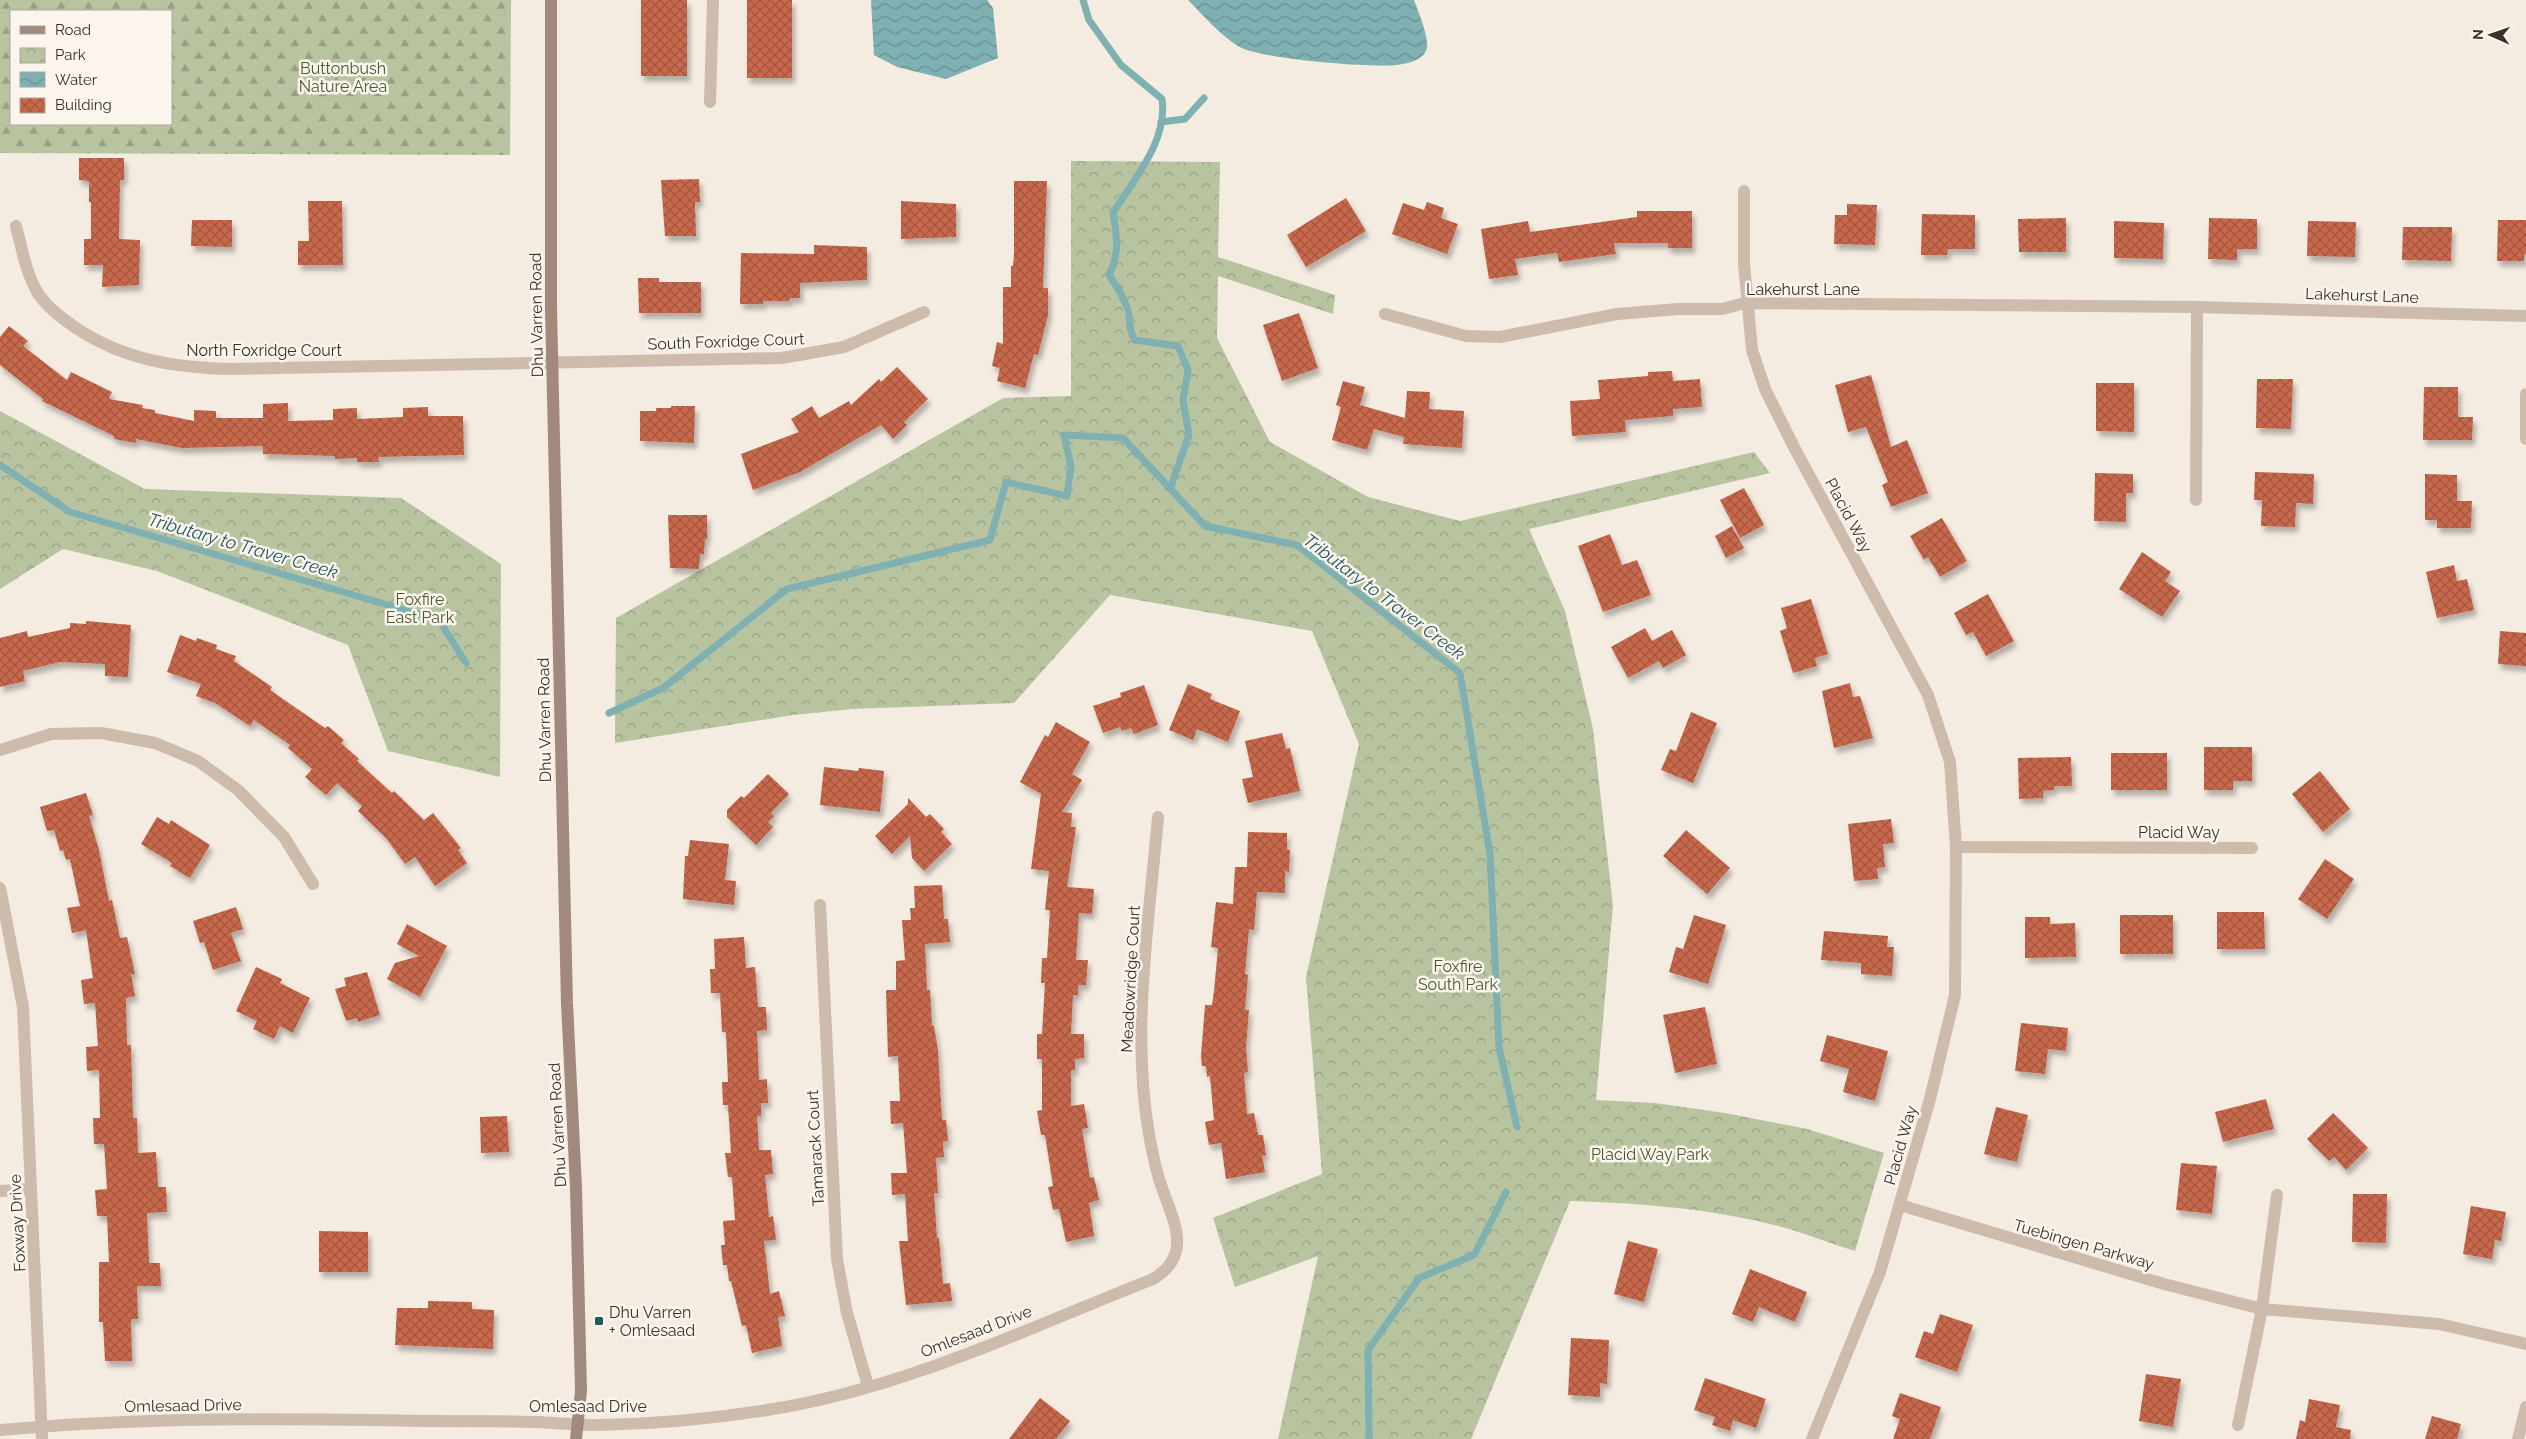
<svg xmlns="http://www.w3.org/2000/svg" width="2526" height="1439" viewBox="0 0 2526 1439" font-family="Raleway,sans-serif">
	<defs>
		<pattern id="forest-firs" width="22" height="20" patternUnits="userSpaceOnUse" patternTransform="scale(1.25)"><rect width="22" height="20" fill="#b8c4a0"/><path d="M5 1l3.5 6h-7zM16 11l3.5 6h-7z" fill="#97a083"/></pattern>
		<pattern id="park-crowns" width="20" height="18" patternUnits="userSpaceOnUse" patternTransform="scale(1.25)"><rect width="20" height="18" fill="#b8c4a0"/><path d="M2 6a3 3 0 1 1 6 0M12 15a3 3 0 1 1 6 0" fill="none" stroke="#97a083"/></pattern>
		<pattern id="water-waves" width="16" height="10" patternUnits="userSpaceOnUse" patternTransform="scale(1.25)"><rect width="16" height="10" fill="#7fb0b2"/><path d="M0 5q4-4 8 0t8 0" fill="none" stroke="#699091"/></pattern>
		<pattern id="building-cross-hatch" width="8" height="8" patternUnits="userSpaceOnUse" patternTransform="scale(1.25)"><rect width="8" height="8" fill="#c8694b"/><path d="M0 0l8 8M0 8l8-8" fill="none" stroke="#a4573f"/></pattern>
		<filter id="shadow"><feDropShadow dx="3" dy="5.5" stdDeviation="2.5" flood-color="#0004"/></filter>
	</defs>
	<rect width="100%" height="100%" fill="#f4ebe1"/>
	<path fill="url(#forest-firs)" fill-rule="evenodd" d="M0,0H511L510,155L0,153ZM11,11H171V124H11Z"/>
	<g fill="url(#park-crowns)">
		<path d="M1071,161L1220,162L1218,257L1335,295L1333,314L1218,276L1217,338L1270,442L1368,497L1460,521L1754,452L1770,473L1529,529L1565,611L1593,729L1613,906L1596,1100L1655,1103L1725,1113L1807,1129L1884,1153L1855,1251C1832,1244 1809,1235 1786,1228C1716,1209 1642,1203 1570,1201L1471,1439H1278L1318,1256L1235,1287L1213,1218L1322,1174L1306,977L1359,744L1312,631L1110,595L1014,703L852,709L793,715L615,743L616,618L1003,398L1071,396Z"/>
		<polygon points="0,411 145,489 401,498 501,564 500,777 388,751 348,645 157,571 63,549 0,589"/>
	</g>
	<g fill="url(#water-waves)">
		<polygon points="871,0 987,0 993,8 998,58 946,79 897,67 874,55"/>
		<path d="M1188,0H1414C1418,11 1431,41 1426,51C1421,61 1406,64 1396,65C1371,68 1258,59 1238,46C1220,35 1203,15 1188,0Z"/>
	</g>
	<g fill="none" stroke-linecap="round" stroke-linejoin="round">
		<g stroke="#7fb0b2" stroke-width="7">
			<path d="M1083,0L1089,20L1121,65L1162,99C1168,141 1134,179 1113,213C1117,237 1120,253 1109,275C1117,287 1124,297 1128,310C1131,322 1128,330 1135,340L1178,346L1188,370L1183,400L1189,435L1170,489"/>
			<polyline points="1161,122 1185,119 1204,98"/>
			<polyline points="0,465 70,512 439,620 466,663"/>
			<polyline points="609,713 663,688 787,589 990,540 1006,482 1067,496 1071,466 1064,435 1123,438 1205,526 1297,545 1460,673 1490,854 1499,1047 1517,1127"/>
			<polyline points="1369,1439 1368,1350 1419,1278 1474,1255 1506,1192"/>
		</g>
	</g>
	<g fill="url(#building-cross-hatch)" filter="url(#shadow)">
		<rect x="641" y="0" width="46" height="76"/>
		<rect x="747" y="0" width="45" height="78"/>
		<polygon points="79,158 124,158 124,180 120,180 119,239 140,240 139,285 102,287 103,265 84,265 84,239 91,239 91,202 89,202 89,181 79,180"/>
		<polygon points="699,179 700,202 695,202 696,236 665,236 661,180"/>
		<polygon points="1014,181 1047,181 1043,288 1048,288 1048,315 1038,355 1034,354 1025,388 997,381 1000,368 992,366 997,342 1003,344 1003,287 1011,287 1011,266 1013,266 1014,254"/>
		<polygon points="1346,198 1366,231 1306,267 1287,235"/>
		<polygon points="308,201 342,201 343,265 298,265 298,241 309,241"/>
		<polygon points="901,201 956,204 956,237 901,239"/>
		<polygon points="1427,202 1444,208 1441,218 1458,224 1447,254 1392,234 1403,203 1424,210"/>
		<polygon points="1847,204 1877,205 1875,245 1834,244 1835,215 1847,215"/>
		<polygon points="1637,211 1692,211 1692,248 1668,248 1668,243 1614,243 1616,254 1559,262 1557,253 1515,259 1518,275 1489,279 1481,229 1528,221 1530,232 1637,217"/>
		<polygon points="1922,214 1975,215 1975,249 1948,249 1947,255 1921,255"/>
		<polygon points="2066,218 2066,252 2019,252 2018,219"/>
		<polygon points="2209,218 2257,219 2257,249 2237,249 2237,260 2208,259"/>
		<polygon points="192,220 232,220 232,247 191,246"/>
		<polygon points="2498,220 2526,220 2526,254 2524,254 2524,261 2497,261"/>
		<polygon points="2114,221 2164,223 2163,259 2114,258"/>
		<polygon points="2308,221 2356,222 2355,257 2307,256"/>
		<polygon points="2403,227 2452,227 2451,261 2402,260"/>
		<polygon points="814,245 867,247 867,280 800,283 800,298 790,298 789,301 763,301 763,304 740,304 741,253 814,254"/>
		<polygon points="638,278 659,278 659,282 701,282 701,313 639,313"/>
		<polygon points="1299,313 1318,368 1282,381 1263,325"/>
		<polygon points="9,326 28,341 23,346 67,380 71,372 112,392 109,399 143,405 142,408 155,410 155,413 194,421 194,410 216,411 216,418 263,418 263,404 288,403 288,421 333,420 333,409 357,408 357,419 403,417 403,408 428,407 428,416 463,416 464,455 378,457 379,462 357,462 357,458 335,459 335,456 263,454 263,446 182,448 136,439 136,443 114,439 114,436 42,401 43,399 0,365 0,337"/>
		<polygon points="897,367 928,399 904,422 907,425 893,439 881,425 800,472 753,490 741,454 799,432 791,419 812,406 819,418 849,401 851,405 879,379 881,382"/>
		<polygon points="1672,371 1673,381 1700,379 1702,407 1673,409 1673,416 1625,420 1626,432 1572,436 1570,401 1600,399 1598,380 1648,376 1648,372"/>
		<polygon points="1871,375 1891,447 1907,440 1928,493 1891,507 1882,485 1888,482 1866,427 1848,432 1835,385"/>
		<polygon points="2257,379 2293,379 2291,429 2256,428"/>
		<polygon points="1343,381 1365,387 1360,405 1405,418 1407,391 1430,392 1429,409 1464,411 1462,448 1403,444 1404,437 1374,429 1367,450 1332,440 1341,407 1336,405"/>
		<polygon points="2096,383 2134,383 2134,432 2096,431"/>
		<polygon points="2424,387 2458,387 2458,417 2473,417 2472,440 2423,440"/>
		<polygon points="671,406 695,406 694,443 640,441 640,411 656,411 656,408 671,408"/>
		<polygon points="2255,472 2314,474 2313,504 2296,503 2295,527 2261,526 2262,500 2254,500"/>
		<polygon points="2095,473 2133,474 2133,493 2126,493 2126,522 2094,521"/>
		<polygon points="2425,474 2457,475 2457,501 2472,501 2471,528 2437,528 2437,520 2425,520"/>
		<polygon points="1744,488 1764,525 1740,538 1720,500"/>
		<polygon points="668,515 707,515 707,539 705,539 704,554 700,554 699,569 670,568"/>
		<polygon points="1942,518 1967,561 1940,577 1928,557 1924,560 1910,536"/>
		<polygon points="1732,526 1744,548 1726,558 1715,536"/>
		<polygon points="1610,534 1622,565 1637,560 1651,595 1603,612 1578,546"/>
		<polygon points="2142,552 2171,572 2165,581 2180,591 2162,617 2119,589"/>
		<polygon points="2454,565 2457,581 2467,579 2474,610 2437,618 2426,572"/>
		<polygon points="1988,594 2014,641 1986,656 1973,632 1966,635 1954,613"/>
		<polygon points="1811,599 1828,654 1815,658 1817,666 1793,673 1780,631 1787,628 1781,608"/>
		<polygon points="86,621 131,625 128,677 105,676 105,664 60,662 23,671 25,681 0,687 0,638 27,631 28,637 70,628 70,623 86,624"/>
		<polygon points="1645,628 1652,641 1672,630 1686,655 1663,668 1659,661 1628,678 1611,647"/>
		<polygon points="2500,631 2526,633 2526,666 2498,664"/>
		<polygon points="180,635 196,641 197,638 217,645 216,649 236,656 234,661 272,687 270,690 325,728 328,726 344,740 341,743 359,759 357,761 392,793 394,791 424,820 433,813 461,848 458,850 467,863 435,886 415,857 405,864 386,838 358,811 362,806 337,783 326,795 305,777 312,769 288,748 290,745 254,720 250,726 215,703 196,696 201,684 167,672"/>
		<polygon points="1850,683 1853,697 1860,696 1873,738 1834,748 1822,691"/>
		<polygon points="1188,684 1212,694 1210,699 1240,711 1228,742 1197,729 1193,740 1169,730"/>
		<polygon points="1144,685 1158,725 1134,734 1131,728 1122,731 1120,727 1103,733 1093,706 1121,697 1120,693"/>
		<polygon points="1691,712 1717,723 1693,783 1661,770 1670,749 1676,751"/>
		<polygon points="1056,722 1090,742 1072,774 1082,780 1062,812 1072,813 1071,827 1076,827 1067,887 1094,889 1092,914 1079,913 1076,960 1088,960 1086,985 1078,985 1078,995 1073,995 1071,1034 1084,1034 1084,1058 1075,1059 1075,1070 1071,1070 1071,1106 1084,1104 1088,1128 1082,1129 1090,1178 1094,1177 1099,1200 1089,1203 1094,1236 1066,1242 1059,1209 1053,1210 1048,1187 1053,1186 1045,1135 1041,1135 1037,1111 1042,1110 1042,1059 1037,1059 1037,1034 1042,1034 1045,983 1041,983 1042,958 1047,958 1050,910 1045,910 1049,871 1031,869 1041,794 1020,782 1045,735 1048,737"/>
		<polygon points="1282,733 1286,749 1290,748 1300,791 1248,803 1242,779 1253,777 1245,741"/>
		<polygon points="2204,747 2252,747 2252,781 2233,781 2233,790 2204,790"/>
		<rect x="2111" y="753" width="56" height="37"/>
		<polygon points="2071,757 2072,786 2054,786 2054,790 2043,791 2043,798 2019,799 2018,758"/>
		<polygon points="824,767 858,771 859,768 884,771 880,812 820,805"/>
		<polygon points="2320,771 2350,809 2323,832 2292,794"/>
		<polygon points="768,774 789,794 771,813 774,816 768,822 773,827 756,845 727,817 727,810 741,796 744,798"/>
		<polygon points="86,793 93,815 89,816 99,850 109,901 112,900 120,938 127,937 135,974 131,974 135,996 126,998 127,1045 131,1045 133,1118 137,1118 138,1153 156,1152 158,1187 166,1187 167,1212 147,1213 149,1263 160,1263 161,1286 137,1286 138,1319 131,1319 132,1361 105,1361 103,1322 99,1322 99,1262 109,1262 107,1216 97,1216 95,1190 107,1189 104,1144 94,1144 93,1118 100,1118 99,1070 87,1071 86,1047 98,1046 95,1003 84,1004 81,980 93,978 86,930 72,933 67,908 80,906 70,859 66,860 63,850 60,851 54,830 47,831 40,807"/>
		<polygon points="908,798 926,817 930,814 944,829 941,832 952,844 924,871 912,858 910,836 892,854 875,836 908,804"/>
		<polygon points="157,817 169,824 171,820 210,845 190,878 170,866 172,863 141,844"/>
		<polygon points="1891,819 1894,843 1883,844 1885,867 1877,868 1878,879 1854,881 1848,824"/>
		<polygon points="1686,830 1730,868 1707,894 1663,856"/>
		<polygon points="1248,832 1287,833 1287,850 1290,850 1289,872 1285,871 1285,893 1257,892 1254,930 1249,929 1245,974 1248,975 1245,1010 1249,1010 1246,1047 1248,1072 1244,1073 1247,1114 1254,1113 1258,1135 1263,1135 1266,1155 1262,1156 1265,1172 1226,1179 1221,1143 1209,1145 1205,1122 1214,1120 1210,1076 1207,1077 1206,1066 1202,1066 1201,1056 1205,1005 1212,1005 1214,991 1218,948 1211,947 1216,902 1233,904 1235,867 1247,867"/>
		<polygon points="690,840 729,844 725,880 736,881 734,905 683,899 685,856 688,856"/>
		<polygon points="2325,859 2354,879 2327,919 2298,899"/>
		<polygon points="942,885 944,919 948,919 950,942 925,944 927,990 930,990 932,1026 934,1026 938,1051 942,1120 946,1120 948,1141 943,1142 944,1157 936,1158 938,1193 934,1193 937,1238 939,1238 943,1284 950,1283 952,1301 906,1305 899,1241 908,1241 905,1194 892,1195 891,1173 907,1173 903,1123 891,1124 890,1101 900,1101 898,1056 888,1057 886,990 896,990 896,961 905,960 902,920 911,920 910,908 915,908 914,886"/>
		<polygon points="236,907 243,929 231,933 241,961 213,970 204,942 200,943 193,921"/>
		<polygon points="2217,912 2264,912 2265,949 2217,949"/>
		<polygon points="1694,915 1726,925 1708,984 1669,972 1676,947 1683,949"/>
		<rect x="2120" y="915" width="53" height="39"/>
		<polygon points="2025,917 2050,917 2050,924 2075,923 2076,957 2025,958"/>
		<polygon points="407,924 447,946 420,997 387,979 395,963 419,956 397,944"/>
		<polygon points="1824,931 1888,936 1887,947 1894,947 1892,976 1861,974 1861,963 1821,960"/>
		<polygon points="744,937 746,968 755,967 758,1007 766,1007 767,1030 757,1031 759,1080 767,1079 768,1103 761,1103 761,1116 757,1116 759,1150 771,1150 773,1174 765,1175 769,1217 773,1216 776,1240 764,1241 770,1294 779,1291 785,1316 778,1317 782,1346 752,1353 746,1325 742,1326 731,1281 729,1281 727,1265 723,1265 721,1245 725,1245 723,1221 735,1220 732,1177 728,1177 725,1153 731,1153 728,1105 723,1105 722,1082 728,1082 726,1032 722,1032 720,993 711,993 710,969 715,969 714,939"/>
		<polygon points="256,967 282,979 280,983 310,998 293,1033 280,1026 274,1039 253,1029 257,1021 236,1011"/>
		<polygon points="367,972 380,1015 358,1022 357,1018 346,1021 335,989 346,986 344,978"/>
		<polygon points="1705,1007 1717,1064 1675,1073 1663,1015"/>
		<polygon points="2021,1023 2068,1028 2066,1051 2048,1049 2045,1074 2015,1071"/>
		<polygon points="1827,1035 1888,1051 1875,1101 1843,1092 1849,1069 1820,1061"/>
		<polygon points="2266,1099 2274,1129 2223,1142 2215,1112"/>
		<polygon points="1996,1107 2028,1115 2017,1162 1984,1154"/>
		<polygon points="2333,1113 2368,1148 2346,1170 2334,1157 2329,1161 2307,1139"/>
		<polygon points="507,1116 509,1152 481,1153 480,1117"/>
		<polygon points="2181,1163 2217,1166 2212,1214 2176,1210"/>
		<polygon points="2353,1194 2387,1194 2386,1243 2352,1242"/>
		<polygon points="2471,1206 2506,1212 2501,1241 2495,1240 2492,1259 2463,1254"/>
		<polygon points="319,1231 368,1232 368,1272 319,1272"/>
		<polygon points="1628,1241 1658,1249 1644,1302 1614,1294"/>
		<polygon points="1750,1269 1807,1292 1795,1322 1759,1307 1753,1322 1732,1314"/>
		<polygon points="428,1301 472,1302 472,1309 494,1310 493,1349 395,1345 397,1308 428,1308"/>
		<polygon points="1940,1314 1973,1325 1957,1372 1915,1357 1924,1331 1933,1334"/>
		<polygon points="1571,1338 1609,1340 1607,1384 1600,1383 1600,1397 1568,1395"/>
		<polygon points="2146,1374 2181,1379 2173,1427 2139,1421"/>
		<polygon points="1705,1378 1766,1399 1756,1428 1733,1420 1730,1431 1712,1425 1715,1417 1694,1410"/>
		<polygon points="1900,1393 1941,1407 1930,1439 1893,1439 1900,1419 1892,1416"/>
		<polygon points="1040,1398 1070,1421 1056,1439 1009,1439"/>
		<polygon points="2309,1399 2340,1405 2336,1427 2351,1430 2350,1439 2296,1439 2300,1420 2305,1422"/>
		<polygon points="2432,1416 2461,1424 2457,1439 2425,1439"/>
	</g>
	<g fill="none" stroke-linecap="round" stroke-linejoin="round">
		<g stroke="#cdbbac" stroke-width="12">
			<polyline points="710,102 713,0"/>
			<polyline points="1744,191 1744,264 1752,350 1765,389 1795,449 1928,695 1950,762 1956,847 1955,995 1930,1099 1880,1272 1812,1439"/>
			<path d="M16,226C22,249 26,274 39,295C49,309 62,318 76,328C124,360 176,368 233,369L782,358L844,347L924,312"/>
			<polyline points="1385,314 1466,336 1500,337 1617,314 1678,309 1722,309 1745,303 2197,307 2526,316"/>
			<polyline points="2526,394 2526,439"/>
			<polyline points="2196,500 2197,307"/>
			<polyline points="0,750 51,734 101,733 155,743 198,761 238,790 284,837 313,884"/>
			<polyline points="1956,847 2252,848"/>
			<polyline points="0,888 23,1007 42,1439"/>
			<polyline points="820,905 837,1259 847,1313 868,1386"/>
			<polyline points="0,1191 31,1189"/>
			<polyline points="1900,1205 2164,1284 2262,1309 2439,1324 2526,1344"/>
			<polyline points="2238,1425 2262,1309 2277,1195"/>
			<path d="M0,1430C143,1417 288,1418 431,1421C467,1421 502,1421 538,1422C557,1423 577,1425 597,1425C653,1424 711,1419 767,1410C900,1390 1029,1328 1153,1279C1195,1254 1172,1219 1160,1182C1155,1167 1152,1150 1149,1134C1131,1030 1149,922 1158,817"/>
			<polyline points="2518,1439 2526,1407"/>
		</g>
		<polyline stroke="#a18a7d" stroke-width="12" points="551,0 551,309 567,1003 576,1188 581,1391 576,1439"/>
	</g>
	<rect fill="#1f5a5e" stroke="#fbf5ee" stroke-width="2" x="594" y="1316" width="10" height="10" rx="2.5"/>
	<g text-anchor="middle" stroke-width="5" stroke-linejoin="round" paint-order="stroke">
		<g font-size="16" fill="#4a5a2e" stroke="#fbf5ee">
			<text x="343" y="74">Buttonbush<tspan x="343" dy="18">Nature Area</tspan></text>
			<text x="420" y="605">Foxfire<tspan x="420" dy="18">East Park</tspan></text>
			<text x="1458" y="972">Foxfire<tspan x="1458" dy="18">South Park</tspan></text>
			<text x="1650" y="1160">Placid Way Park</text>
		</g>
		<g font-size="16" fill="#3b302b" stroke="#fbf5ee">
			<text x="1803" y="295">Lakehurst Lane</text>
			<text transform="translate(2362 295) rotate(2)" y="6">Lakehurst Lane</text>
			<text transform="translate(536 315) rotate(-91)" y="6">Dhu Varren Road</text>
			<text transform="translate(726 341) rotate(-2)" y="6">South Foxridge Court</text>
			<text x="264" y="356">North Foxridge Court</text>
			<text transform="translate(1849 515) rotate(62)" y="6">Placid Way</text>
			<text transform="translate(544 720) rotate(-91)" y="6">Dhu Varren Road</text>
			<text x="2179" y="838">Placid Way</text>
			<text transform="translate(1130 979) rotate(-87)" y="6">Meadowridge Court</text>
			<text transform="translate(557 1125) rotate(-93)" y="6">Dhu Varren Road</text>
			<text transform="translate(1900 1145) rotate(-74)" y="6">Placid Way</text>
			<text transform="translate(815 1148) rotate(-93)" y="6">Tamarack Court</text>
			<text transform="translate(17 1223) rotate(-93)" y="6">Foxway Drive</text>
			<text transform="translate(2084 1244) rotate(16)" y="6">Tuebingen Parkway</text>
			<text transform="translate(976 1331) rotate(-21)" y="6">Omlesaad Drive</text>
			<text transform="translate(183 1405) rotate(-1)" y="6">Omlesaad Drive</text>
			<text x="588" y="1412">Omlesaad Drive</text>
		</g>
		<g font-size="16" fill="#3b302b" stroke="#fbf5ee" text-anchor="start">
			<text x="609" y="1318">Dhu Varren<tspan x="609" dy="18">+ Omlesaad</tspan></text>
		</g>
		<g font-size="18" font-style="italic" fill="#1f5a5e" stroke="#fbf5ee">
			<text transform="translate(243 546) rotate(16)" y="6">Tributary to Traver Creek</text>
			<text transform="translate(1384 597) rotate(37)" y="6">Tributary to Traver Creek</text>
		</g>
	</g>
	<rect x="10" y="10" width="162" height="115" fill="#fbf5ee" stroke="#aea6a0"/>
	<rect x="20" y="26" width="25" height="8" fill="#a18a7d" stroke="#aea6a0"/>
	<text x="55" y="35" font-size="15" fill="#3b302b">Road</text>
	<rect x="20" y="48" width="25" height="15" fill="url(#park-crowns)" stroke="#aea6a0"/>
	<text x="55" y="60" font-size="15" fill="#3b302b">Park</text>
	<rect x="20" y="72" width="25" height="15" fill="url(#water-waves)" stroke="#aea6a0"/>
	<text x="55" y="85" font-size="15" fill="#3b302b">Water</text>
	<rect x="20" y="98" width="25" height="15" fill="url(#building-cross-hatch)" stroke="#aea6a0"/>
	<text x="55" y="110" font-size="15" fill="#3b302b">Building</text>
	<g transform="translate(2491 35) rotate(272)" stroke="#fbf5ee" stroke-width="4" paint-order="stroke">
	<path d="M0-4L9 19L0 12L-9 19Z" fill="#3b302b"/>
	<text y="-8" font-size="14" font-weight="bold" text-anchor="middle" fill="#3b302b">N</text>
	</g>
</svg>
